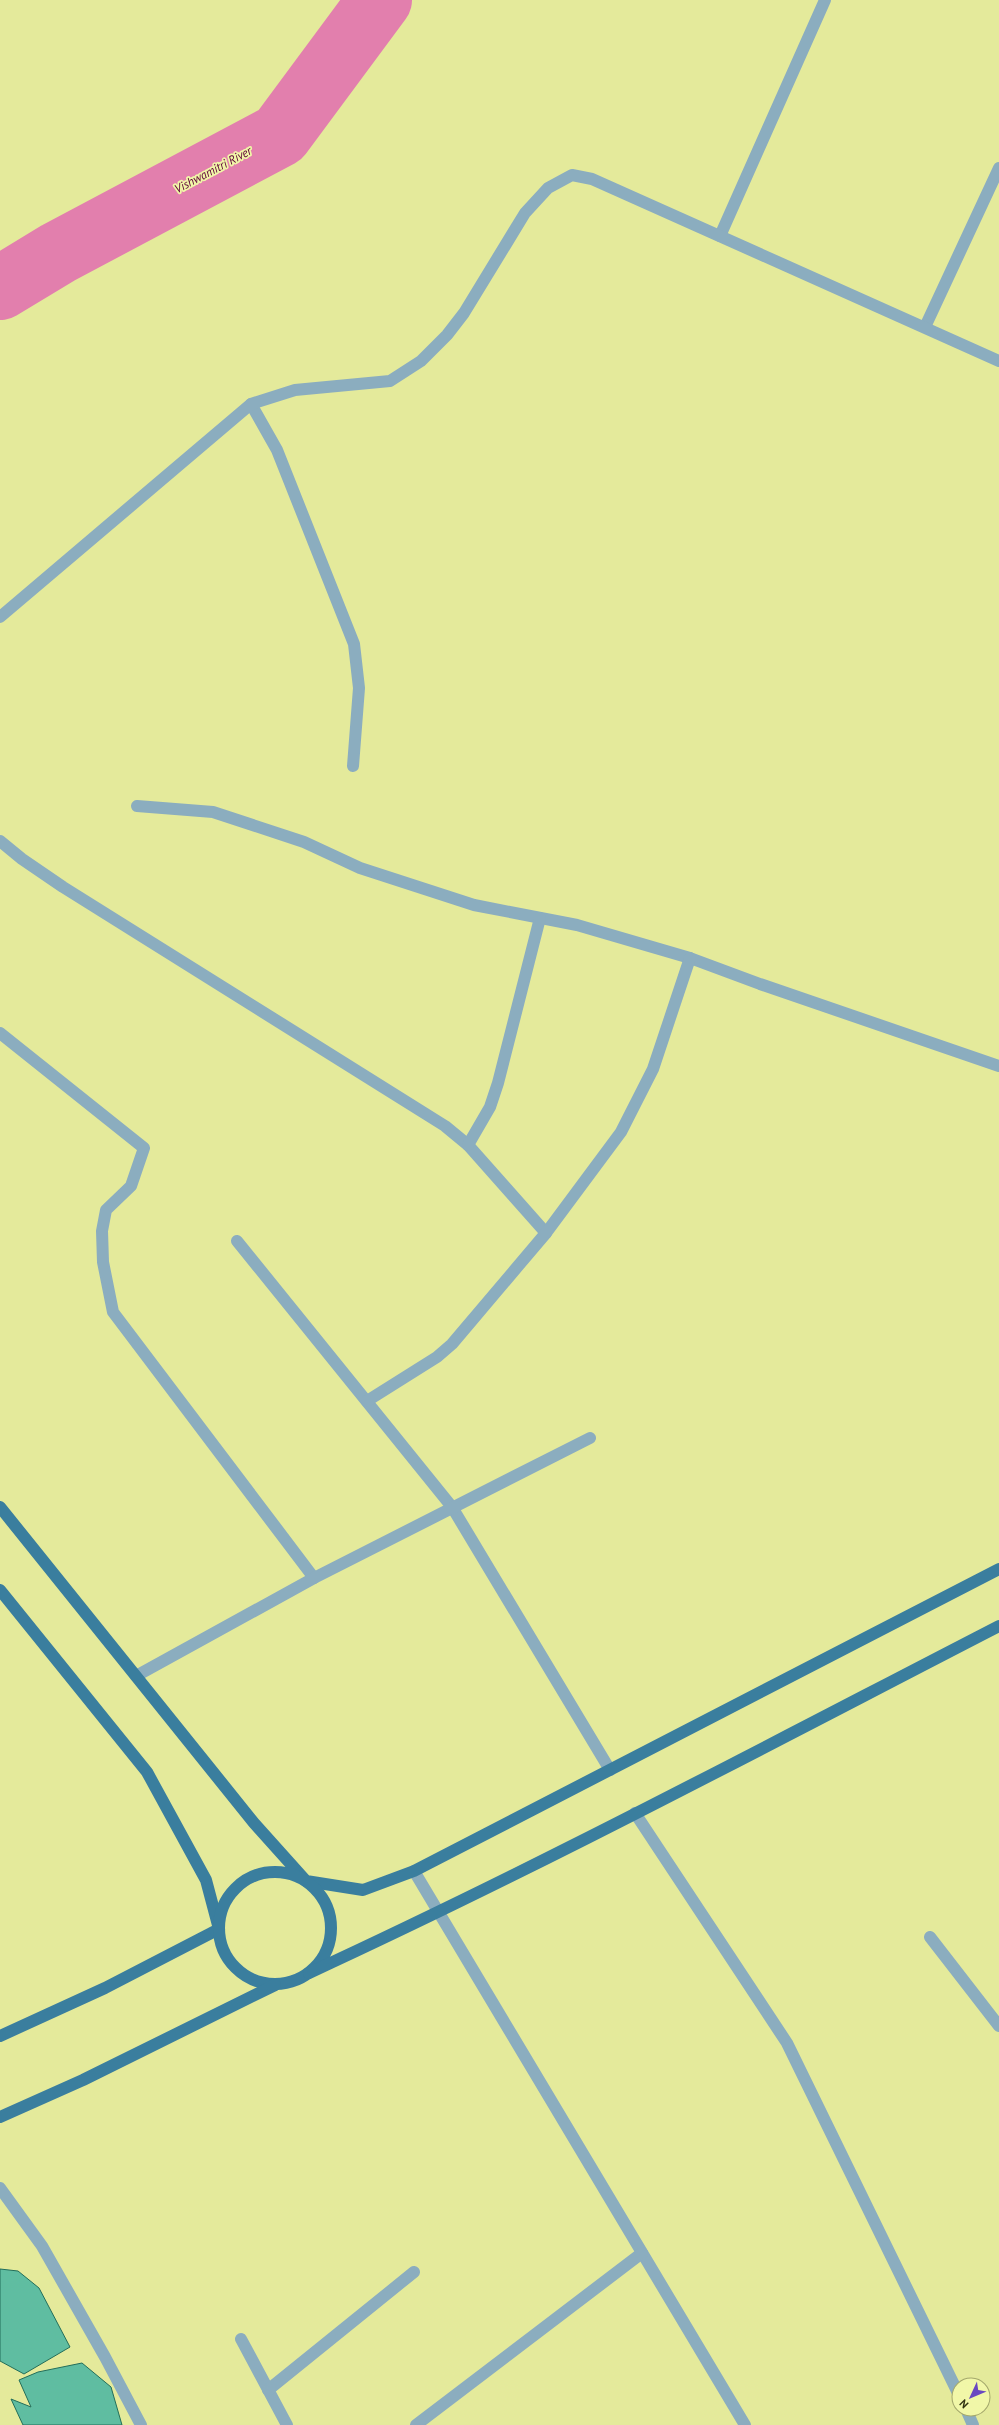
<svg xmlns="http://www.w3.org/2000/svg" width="999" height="2425" viewBox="0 0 999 2425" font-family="'PT Sans',sans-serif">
	<rect width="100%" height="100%" fill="#e4ea9b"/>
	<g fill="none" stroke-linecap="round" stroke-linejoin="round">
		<polyline stroke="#e27fad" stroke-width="64" points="0,288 58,253 280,135 380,0"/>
	</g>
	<g fill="#5fbda1" stroke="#236e5a">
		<polygon points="0,2269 18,2271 39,2288 70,2347 24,2374 0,2361"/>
		<polygon points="82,2363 111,2387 122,2425 23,2425 11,2399 31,2407 19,2380 38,2372"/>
	</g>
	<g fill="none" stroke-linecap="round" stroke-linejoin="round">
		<g stroke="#8badbf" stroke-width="12">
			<polyline points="720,236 825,0"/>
			<polyline points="925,327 999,168"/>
			<polyline points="251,404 277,450 354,644 359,688 353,766"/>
			<polyline points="0,617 251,404 295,390 390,381 421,361 447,335 464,313 525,213 548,188 572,175 592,179 999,361"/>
			<polyline points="137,806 213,812 304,842 360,868 474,905 577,925 690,958 760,984 999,1066"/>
			<polyline points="0,841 22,859 63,887 445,1126 468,1145 546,1233"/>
			<polyline points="0,1033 144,1148 131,1186 106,1210 102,1231 103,1262 113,1312 314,1578"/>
			<polyline points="468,1145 490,1107 498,1083 540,918"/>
			<polyline points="237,1241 452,1507 610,1770"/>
			<polyline points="367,1401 437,1357 452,1344 546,1233 621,1132 653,1069 690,958"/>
			<polyline points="136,1676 314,1578 590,1438"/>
			<polyline points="635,1813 787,2043 959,2395"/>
			<polyline points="414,1871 745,2425"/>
			<polyline points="930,1937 999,2026"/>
			<polyline points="0,2188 42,2246 105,2357 141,2425"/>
			<polyline points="241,2339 287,2425"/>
			<polyline points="268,2390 414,2272"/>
			<polyline points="966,2409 973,2425"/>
			<polyline points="416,2425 642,2253"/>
		</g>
		<g stroke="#3a7e9e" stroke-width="12">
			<polyline points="0,1507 254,1823 306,1881 363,1890 414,1871 999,1569"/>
			<polyline points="0,1590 147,1772 206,1880 219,1929 105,1988 0,2036"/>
			<circle cx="275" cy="1928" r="56"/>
			<path d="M309,1973C543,1865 770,1744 999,1626"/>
			<polyline points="0,2117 83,2080 275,1985"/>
		</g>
	</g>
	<g text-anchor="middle" stroke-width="3.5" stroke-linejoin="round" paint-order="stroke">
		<g font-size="12" font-style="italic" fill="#5e0239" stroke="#f1f7a8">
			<text transform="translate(213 170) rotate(-28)" y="4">Vishwamitri River</text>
		</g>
	</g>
	<g transform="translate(971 2397) rotate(226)"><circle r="19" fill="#f1f7a8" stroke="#a4a86c"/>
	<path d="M0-3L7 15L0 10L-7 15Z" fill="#6a48c1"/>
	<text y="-6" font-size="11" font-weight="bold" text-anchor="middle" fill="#303211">N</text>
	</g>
</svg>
